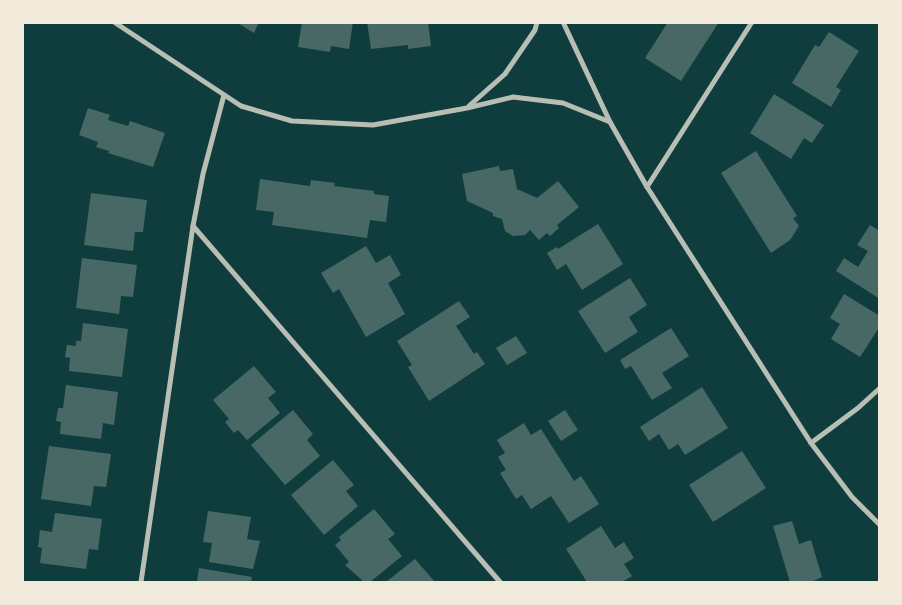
<svg xmlns="http://www.w3.org/2000/svg" width="902" height="605" viewBox="0 0 902 605" font-family="'Playfair Display',serif">
	<rect width="100%" height="100%" fill="#0f3d3e"/>
	<g fill="#486865">
		<polygon points="236,22 259,22 254,33"/>
		<polygon points="302,22 353,22 349,49 331,46 330,52 298,47"/>
		<polygon points="367,22 428,22 431,46 408,49 408,45 371,49"/>
		<polygon points="668,22 719,22 681,81 645,58"/>
		<polygon points="829,32 859,51 836,87 841,90 831,107 792,83 815,45 819,47"/>
		<polygon points="774,94 824,125 812,143 804,138 791,159 750,133"/>
		<polygon points="88,108 110,115 108,120 128,126 130,121 165,133 153,167 108,153 109,151 96,147 98,142 79,135"/>
		<polygon points="756,151 797,216 793,218 799,226 790,240 771,253 721,173"/>
		<polygon points="499,166 500,171 513,169 517,189 537,198 558,181 579,207 557,225 559,228 550,236 547,233 539,240 530,230 525,235 513,236 505,231 502,219 493,216 493,213 467,201 462,174"/>
		<polygon points="260,179 310,186 311,180 335,183 334,186 374,191 374,194 389,196 386,222 370,220 367,238 272,225 274,212 256,210"/>
		<polygon points="91,193 147,200 143,232 135,232 133,251 84,245"/>
		<polygon points="598,224 623,264 582,290 566,264 557,270 547,253 557,247 558,249"/>
		<polygon points="870,225 880,231 880,299 836,271 844,258 858,267 868,251 857,245"/>
		<polygon points="366,246 376,263 390,255 401,275 388,283 405,314 366,337 339,289 333,293 321,273"/>
		<polygon points="82,258 137,265 133,297 121,296 119,314 76,308"/>
		<polygon points="630,278 647,305 629,317 638,332 605,353 578,311"/>
		<polygon points="844,294 880,316 880,326 860,357 831,339 840,324 830,318"/>
		<polygon points="459,301 470,317 456,326 474,354 477,352 485,364 429,401 408,367 412,365 397,341"/>
		<polygon points="83,323 128,329 122,377 69,371 70,358 65,357 67,345 76,346 76,341 81,341"/>
		<polygon points="671,328 689,356 662,373 672,388 652,400 631,366 625,369 620,360"/>
		<polygon points="516,336 527,353 507,365 496,348"/>
		<polygon points="254,366 276,392 268,398 280,413 247,440 238,430 234,433 225,422 229,419 213,400"/>
		<polygon points="66,385 118,392 114,425 103,423 101,439 60,434 61,422 56,421 58,408 63,408"/>
		<polygon points="702,387 728,428 685,455 678,444 669,450 659,434 649,441 640,427"/>
		<polygon points="293,410 313,434 307,440 320,456 285,485 251,445"/>
		<polygon points="565,410 578,430 561,441 548,421"/>
		<polygon points="524,423 531,435 541,429 574,481 581,476 599,504 569,523 551,496 531,509 522,495 516,499 500,473 506,470 498,457 505,453 497,440"/>
		<polygon points="49,446 111,454 106,487 94,486 91,506 41,499"/>
		<polygon points="742,451 766,488 713,522 689,485"/>
		<polygon points="333,460 354,485 346,491 358,506 324,535 291,495"/>
		<polygon points="374,509 395,534 388,539 402,556 370,582 364,582 345,565 349,562 335,545 341,540 339,537"/>
		<polygon points="208,511 251,517 247,539 260,541 253,569 209,562 212,543 203,542"/>
		<polygon points="55,513 102,519 98,550 89,549 86,569 40,563 42,548 38,547 40,530 52,532"/>
		<polygon points="792,521 799,544 811,540 822,577 811,582 790,582 773,526"/>
		<polygon points="601,526 615,548 624,542 634,558 624,564 632,576 622,582 587,582 566,549"/>
		<polygon points="415,559 435,582 386,582"/>
		<polygon points="199,568 252,577 251,582 197,582"/>
	</g>
	<g fill="none" stroke-linecap="round" stroke-linejoin="round">
		<g stroke="#b8beb3" stroke-width="5">
			<polyline points="114,22 241,106 292,121 373,125 467,108 513,97 563,103 610,122 647,187 811,443 852,497 880,525"/>
			<polyline points="563,22 610,122"/>
			<polyline points="469,106 505,74 535,30 537,22"/>
			<polyline points="647,187 752,22"/>
			<polyline points="193,226 500,582"/>
			<polyline points="811,443 858,408 880,388"/>
			<polyline points="141,582 193,226 203,174 224,95"/>
		</g>
	</g>
	<rect width="902" height="605" fill="none" stroke="#f1e9da" stroke-width="48"/>
</svg>
